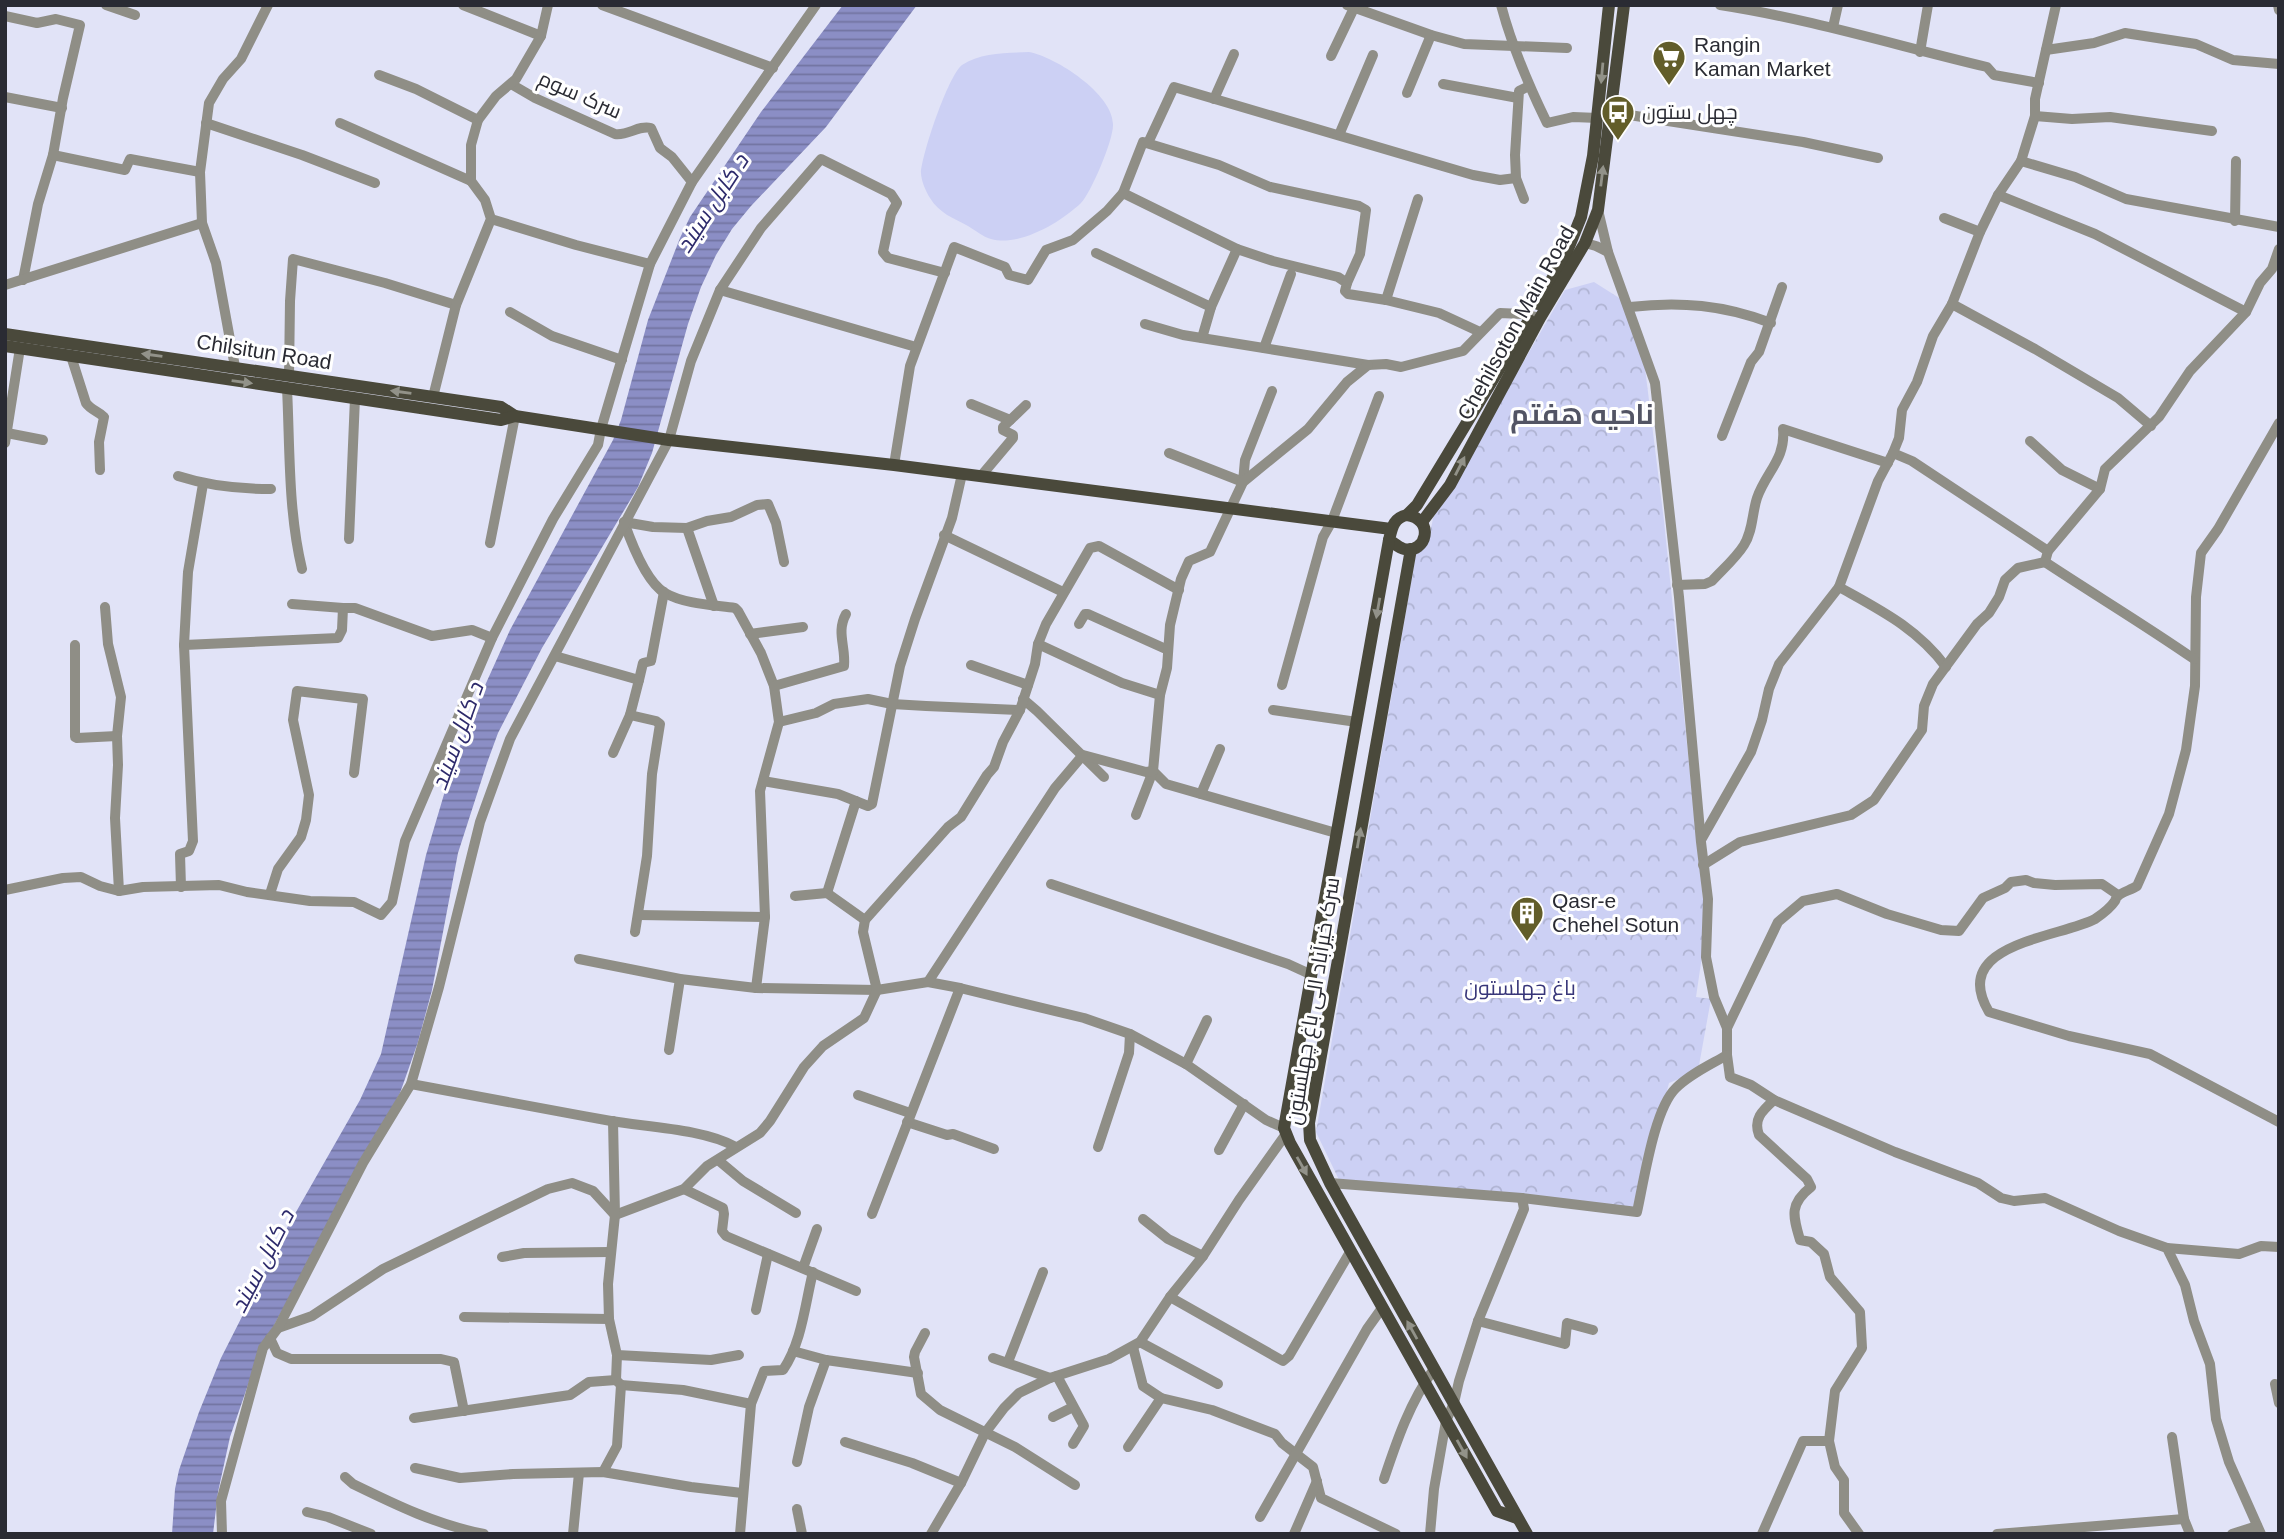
<svg xmlns="http://www.w3.org/2000/svg" width="2284" height="1539" viewBox="0 0 2284 1539" font-family="Arial,Cairo,sans-serif">
	<defs>
		<pattern id="park-crowns" width="20" height="18" patternUnits="userSpaceOnUse" patternTransform="scale(1.75)"><rect width="20" height="18" fill="#ccd0f4"/><path d="M2 6a3 3 0 1 1 6 0M12 15a3 3 0 1 1 6 0" fill="none" stroke="#afb3d2"/></pattern>
		<pattern id="water-rules" width="6" height="5" patternUnits="userSpaceOnUse" patternTransform="scale(1.75)"><rect width="6" height="5" fill="#8b8ec5"/><path d="M0 2.5h6" fill="none" stroke="#7274a1"/></pattern>
	</defs>
	<rect width="100%" height="100%" fill="#e1e3f7"/>
	<path fill="url(#park-crowns)" d="M1594,282L1624,301L1644,360L1664,521L1706,929L1696,997L1711,999L1698,1071L1669,1083L1636,1210L1341,1184L1316,1132L1416,554C1426,542 1431,533 1433,518L1565,290Z"/>
	<path fill="#ccd0f4" d="M1029,52C1056,57 1113,94 1113,124C1114,139 1091,193 1081,203C1061,222 1020,247 991,239C983,237 975,230 968,226C953,218 939,213 930,198C926,192 921,180 921,173C922,154 948,76 962,65C981,52 1007,53 1029,52Z"/>
	<polygon fill="url(#water-rules)" points="843,5 917,5 826,127 751,206 732,229 716,255 701,287 688,324 652,453 638,487 542,648 498,733 487,763 458,853 432,990 418,1042 400,1093 259,1353 230,1437 218,1492 213,1534 172,1534 175,1489 179,1470 199,1412 221,1358 288,1226 360,1100 381,1054 426,855 453,764 473,712 510,630 613,440 621,420 648,320 680,238 690,217 761,112"/>
	<g fill="none" stroke-linecap="round" stroke-linejoin="round">
		<g stroke="#8f8e86" stroke-width="10">
			<polyline points="106,5 135,15"/>
			<polyline points="463,5 541,36"/>
			<polyline points="602,5 773,68"/>
			<polyline points="1347,5 1431,35 1464,44 1567,48"/>
			<path d="M1501,5C1512,47 1528,84 1547,123L1573,117L1598,118"/>
			<path d="M1720,5C1811,19 1898,46 1987,67L1994,75L2039,83"/>
			<polyline points="2278,5 2279,10"/>
			<polyline points="5,16 37,23 56,19 80,25 63,98 53,155 38,204 23,280"/>
			<polyline points="1833,27 1838,5"/>
			<polyline points="2046,50 2094,43 2125,33 2196,44 2233,60 2279,64"/>
			<polyline points="1920,52 1928,5"/>
			<polyline points="1331,56 1354,8"/>
			<polyline points="379,75 416,89 478,120"/>
			<path d="M511,84L535,98L615,134C628,136 638,125 651,128L660,148L672,157L692,182"/>
			<polyline points="1443,84 1518,98"/>
			<polyline points="1407,93 1431,35"/>
			<polyline points="5,97 62,108"/>
			<polyline points="1214,99 1234,54"/>
			<polyline points="1610,112 1803,142 1878,158"/>
			<polyline points="2035,116 2072,119 2110,117 2212,131"/>
			<polyline points="206,123 302,155 375,183"/>
			<polyline points="340,123 471,181"/>
			<polyline points="1339,135 1373,55"/>
			<polyline points="1148,143 1174,87 1473,175 1500,180 1516,178"/>
			<polyline points="53,155 125,170 130,159 200,172"/>
			<polyline points="2021,161 2075,177 2126,199 2279,227"/>
			<polyline points="1123,193 1237,249 1273,261 1338,277 1347,283 1345,291 1348,294 1386,300 1439,313 1480,332"/>
			<polyline points="1998,195 2095,234 2246,312"/>
			<polyline points="1524,199 1516,178 1515,155 1519,91 1529,86"/>
			<polyline points="1598,210 1608,252 1655,383 1679,597 1701,842 1708,899 1706,957 1714,997 1727,1028 1727,1055 1730,1077 1751,1085 1774,1100 1895,1152 1978,1183 2001,1198 2014,1201 2045,1198 2119,1231 2167,1248 2185,1285 2194,1321 2210,1364 2216,1419 2229,1462 2261,1534"/>
			<polyline points="1944,218 1980,232"/>
			<polyline points="491,219 576,245 650,264"/>
			<polyline points="2235,221 2236,161"/>
			<polyline points="1585,243 1596,246 1608,252"/>
			<polyline points="1096,253 1211,307"/>
			<polyline points="5,285 202,223"/>
			<polyline points="720,290 916,347"/>
			<polyline points="1386,300 1418,199"/>
			<polyline points="1952,304 2035,349 2118,398 2151,426"/>
			<path d="M1630,307C1680,301 1724,305 1771,323"/>
			<polyline points="510,312 552,336 622,360"/>
			<polyline points="1145,324 1183,335 1368,365 1386,364 1401,367 1463,351 1500,313 1522,314 1540,318"/>
			<polyline points="1202,338 1211,307 1237,249"/>
			<polyline points="1264,348 1291,274"/>
			<path d="M71,356L86,403C91,410 98,411 104,417L99,442L100,470"/>
			<polyline points="235,367 216,263 202,223 200,172 209,103 223,79 241,59 268,5"/>
			<polyline points="289,376 290,301 293,259 385,283 456,305"/>
			<path d="M287,388C290,448 288,511 302,569"/>
			<polyline points="433,397 456,305 491,219 485,200 471,181 471,145 478,120 496,96 516,79 541,36 548,5"/>
			<polyline points="971,404 1010,420"/>
			<path d="M2279,423L2218,529L2201,553L2196,597L2195,686L2186,750L2169,814L2137,886C2131,890 2122,892 2118,896C2116,897 2116,899 2115,901C2111,907 2101,915 2095,919C2059,938 1948,943 1989,1012L2069,1036L2150,1054L2279,1122"/>
			<polyline points="7,433 43,440"/>
			<polyline points="1722,436 1751,362 1759,352 1782,287"/>
			<polyline points="2030,441 2062,470 2100,489"/>
			<polyline points="5,443 20,348"/>
			<polyline points="1169,453 1243,482 1245,460 1272,391"/>
			<polyline points="1893,453 1912,461 2048,551"/>
			<polyline points="894,465 910,366 954,247 1005,267 1009,275 1028,280 1046,250 1073,240 1107,211 1123,193 1143,142 1219,165 1270,187 1359,206 1366,210 1360,254 1347,283"/>
			<path d="M178,476C209,486 238,489 271,489"/>
			<polyline points="981,476 1013,438 1013,435 1003,430 1003,427 1026,405"/>
			<path d="M624,522C631,542 646,582 665,593C684,604 713,605 735,608L738,611L761,653L774,686L779,722L760,791L765,917L756,988"/>
			<polyline points="624,522 653,527 687,528 707,521 731,517 757,505 768,504 776,523 784,562"/>
			<polyline points="687,528 714,606"/>
			<polyline points="944,535 1063,592"/>
			<polyline points="349,539 355,398"/>
			<polyline points="490,543 515,416"/>
			<path d="M2045,562C2095,595 2145,625 2194,659"/>
			<path d="M1677,585L1705,584L1712,581C1722,570 1736,558 1744,545C1753,531 1752,513 1757,498C1766,472 1786,459 1783,429L1888,463"/>
			<path d="M1839,587C1880,610 1917,628 1946,667"/>
			<polyline points="292,604 343,608"/>
			<polyline points="105,607 108,644 121,697 117,736 118,765 115,818 119,891"/>
			<polyline points="1079,624 1085,614 1088,614 1168,650"/>
			<polyline points="750,634 803,627"/>
			<polyline points="1038,644 1122,683 1160,695"/>
			<polyline points="75,645 75,737 77,738 117,736"/>
			<polyline points="184,645 338,638 342,630 343,608 355,608 432,636 472,630 492,638"/>
			<polyline points="555,656 639,680 630,715 613,753"/>
			<polyline points="971,665 1028,685"/>
			<polyline points="639,680 643,663 651,661 664,592"/>
			<polyline points="1282,685 1323,537 1332,521 1379,396"/>
			<path d="M774,686L844,666C846,647 836,632 846,614"/>
			<polyline points="1023,699 1037,711 1104,777"/>
			<polyline points="1273,710 1357,722"/>
			<polyline points="630,715 656,721 660,724 652,774 647,856 635,932"/>
			<polyline points="779,722 816,713 834,704 868,699 892,704 926,706 1020,710"/>
			<polyline points="1153,771 1166,784 1336,833"/>
			<polyline points="763,781 838,794 868,806 872,804 900,666 915,619 952,518 962,474"/>
			<polyline points="1201,794 1220,749"/>
			<polyline points="1136,815 1153,771 1160,695 1167,668 1170,625 1181,579 1189,561 1210,552 1243,482 1308,429 1347,382 1368,365"/>
			<polyline points="1701,840 1751,752 1762,720 1769,689 1779,664 1839,587 1878,481 1893,453 1899,438 1902,410 1917,382 1933,336 1952,304 1980,232 1998,195 2021,161 2035,116 2035,99 2056,5"/>
			<polyline points="1703,865 1740,842 1851,815 1874,800 1922,730 1924,706 1933,684 1977,624 1989,613 1999,597 2005,580 2018,568 2045,562 2048,551 2100,489 2105,469 2159,417 2190,371 2246,312 2260,283 2272,269 2279,249"/>
			<polyline points="1051,884 1288,964 1312,975"/>
			<polyline points="181,887 180,854 189,851 193,841 184,645 188,572 203,484"/>
			<polyline points="5,890 63,878 81,877 100,886 119,891 143,887 219,885 247,892 310,901 354,902 381,915 392,902 405,841 492,638 553,519 598,445 601,429 650,264 692,182 816,5"/>
			<polyline points="827,893 856,801"/>
			<polyline points="270,894 278,869 301,837 306,820 309,795 293,720 297,691 363,699 354,773"/>
			<polyline points="795,896 827,893 865,920"/>
			<polyline points="639,915 765,917"/>
			<polyline points="579,959 680,979 756,988 877,990 928,982 960,988 1084,1018 1130,1034 1186,1064 1266,1120 1284,1128"/>
			<polyline points="928,982 1055,788 1083,755 1146,772 1153,771"/>
			<polyline points="1727,1028 1778,922 1803,901 1837,894 1887,914 1941,930 1959,931 1983,898 2005,888 2011,882 2026,880 2034,883 2055,885 2102,884 2118,895"/>
			<polyline points="669,1050 680,979"/>
			<polyline points="1186,1064 1207,1020"/>
			<path d="M411,1084C477,1096 544,1109 611,1121C647,1127 705,1129 736,1147"/>
			<polyline points="858,1095 910,1113"/>
			<path d="M1774,1100C1762,1111 1753,1119 1759,1135L1807,1179L1811,1187C1789,1204 1793,1216 1800,1240L1811,1242L1824,1254L1830,1277L1860,1312L1862,1348L1835,1391L1829,1441L1835,1467L1844,1480V1513L1859,1534"/>
			<polyline points="907,1122 947,1135 953,1134 994,1149"/>
			<polyline points="1098,1147 1129,1053 1130,1034"/>
			<polyline points="1219,1150 1244,1104"/>
			<polyline points="718,1160 743,1181 796,1213"/>
			<path d="M1330,1183L1522,1198L1637,1212C1644,1181 1654,1109 1676,1088C1690,1074 1710,1065 1727,1055"/>
			<polyline points="684,1189 723,1208 724,1214 722,1231 726,1236 856,1291"/>
			<polyline points="872,1214 960,988"/>
			<polyline points="615,1215 684,1189 707,1166 760,1133 770,1121 804,1067 823,1046 864,1018 877,990 863,932 865,920 948,827 961,817 987,775 994,767 1003,742 1020,710 1035,664 1038,644 1046,624 1090,548 1099,546 1179,590"/>
			<polyline points="1143,1219 1168,1239 1203,1256"/>
			<polyline points="2167,1248 2239,1254 2261,1246 2279,1247"/>
			<polyline points="502,1257 524,1253 610,1252"/>
			<polyline points="803,1268 817,1229"/>
			<polyline points="1170,1297 1283,1361 1289,1356 1350,1252"/>
			<polyline points="756,1310 768,1254"/>
			<polyline points="464,1317 609,1319"/>
			<polyline points="1478,1321 1565,1344 1567,1323 1593,1330"/>
			<polyline points="278,1328 312,1316 383,1269 548,1189 572,1183 593,1191 615,1215"/>
			<polyline points="925,1333 915,1352 914,1357 921,1394 940,1410 1015,1447 1075,1485"/>
			<polyline points="270,1338 277,1353 291,1359 441,1359 454,1362 464,1411"/>
			<polyline points="1140,1342 1218,1384"/>
			<polyline points="1133,1347 1143,1386 1161,1398 1212,1410 1275,1434 1282,1443 1313,1467 1321,1498 1396,1534"/>
			<polyline points="793,1351 826,1360 918,1373"/>
			<polyline points="617,1355 711,1360 739,1355"/>
			<polyline points="993,1358 1050,1378"/>
			<polyline points="1008,1362 1043,1272"/>
			<polyline points="1057,1376 1084,1426 1073,1444"/>
			<polyline points="2275,1384 2279,1403"/>
			<polyline points="621,1385 683,1390 751,1404"/>
			<polyline points="1053,1417 1073,1407"/>
			<polyline points="414,1418 570,1395 589,1382 616,1380"/>
			<polyline points="2172,1437 2184,1519 2190,1534"/>
			<polyline points="845,1442 912,1463 961,1483"/>
			<polyline points="1128,1447 1161,1398"/>
			<polyline points="797,1462 809,1407 826,1360"/>
			<polyline points="415,1468 460,1478 513,1474 603,1472 691,1487 742,1493"/>
			<polyline points="603,1472 617,1446 621,1385 616,1380 617,1355 609,1319 608,1284 615,1215 613,1121"/>
			<path d="M345,1477L353,1484C396,1505 437,1525 484,1534"/>
			<path d="M1384,1479C1397,1440 1410,1402 1434,1369"/>
			<polyline points="797,1509 802,1534"/>
			<polyline points="307,1512 328,1517 371,1534"/>
			<polyline points="1260,1517 1367,1329 1382,1308"/>
			<polyline points="222,1534 221,1501 263,1348 278,1328 363,1163 411,1084 439,987 480,822 510,739 669,440 691,361 720,290 761,228 821,159 891,194 897,203 891,214 883,252 888,258 945,273"/>
			<polyline points="573,1534 579,1473"/>
			<path d="M740,1534L751,1404L764,1371L783,1370C802,1342 805,1304 813,1272"/>
			<polyline points="931,1534 961,1483 985,1433 1004,1408 1019,1393 1050,1378 1109,1359 1140,1342 1170,1297 1203,1256 1239,1200 1286,1134"/>
			<polyline points="1294,1534 1317,1481"/>
			<polyline points="1430,1534 1434,1489 1446,1421 1454,1403 1459,1381 1478,1321 1524,1209 1522,1198"/>
			<polyline points="1762,1534 1803,1441 1829,1441"/>
			<polyline points="1997,1534 2184,1519"/>
			<polyline points="2232,1534 2257,1526"/>
		</g>
		<g stroke="#4a493b" stroke-width="12">
			<polyline points="1538,304 1566,254 1581,217 1593,156 1609,5"/>
			<polyline points="5,334 501,407 515,416 669,440 894,465 1391,529"/>
			<polyline points="5,346 501,420 515,416"/>
			<polyline points="1407,515 1417,505 1529,320"/>
			<path d="M1407,515C1435,519 1427,554 1404,549C1399,548 1394,543 1389,540C1392,528 1393,518 1407,515Z"/>
			<polyline points="1422,522 1450,485 1540,318 1585,243 1598,210 1624,5"/>
			<polyline points="1389,540 1284,1128 1290,1143 1497,1511 1517,1518"/>
			<polyline points="1411,549 1309,1123 1310,1140 1330,1183 1527,1534"/>
		</g>
	</g>
	<defs><path id="oneway-solid" d="M-6-.8H1V-3.2L6.5 0L1 3.2V.8H-6Z" transform="scale(1.75)"/></defs>
	<g fill="#929289">
		<use href="#oneway-solid" transform="translate(1602 73) rotate(95)"/>
		<use href="#oneway-solid" transform="translate(1602 176) rotate(-83)"/>
		<use href="#oneway-solid" transform="translate(152 355) rotate(-172)"/>
		<use href="#oneway-solid" transform="translate(242 382) rotate(8)"/>
		<use href="#oneway-solid" transform="translate(401 392) rotate(-172)"/>
		<use href="#oneway-solid" transform="translate(1460 466) rotate(-63)"/>
		<use href="#oneway-solid" transform="translate(1378 608) rotate(100)"/>
		<use href="#oneway-solid" transform="translate(1359 838) rotate(-80)"/>
		<use href="#oneway-solid" transform="translate(1302 1166) rotate(61)"/>
		<use href="#oneway-solid" transform="translate(1412 1330) rotate(-119)"/>
		<use href="#oneway-solid" transform="translate(1462 1449) rotate(61)"/>
	</g>
	<defs>
		<symbol id="supermarket-pin" viewBox="-11 -11 22 30"><path d="M0 17L-7.5 6A9.5 9.5 0 1 1 7.5 6Z" fill="#625d29" stroke="#fff"/><path d="M-6-5.5h2.5l.6 2H6L4.5 2H-2.5L-4.4-4H-6ZM-1.5 3.2a1.3 1.3 0 1 0 .1 0ZM3 3.2a1.3 1.3 0 1 0 .1 0Z" fill="#fff"/></symbol>
		<symbol id="bus-pin" viewBox="-11 -11 22 30"><path d="M0 17L-7.5 6A9.5 9.5 0 1 1 7.5 6Z" fill="#625d29" stroke="#fff"/><path d="M-5-6H5V4H4V6H2V4H-2V6H-4V4H-5ZM-3.5-4V0h7V-4ZM-3.5 1.2v1.5H-2V1.2ZM2 1.2v1.5H3.5V1.2Z" fill="#fff"/></symbol>
		<symbol id="building-pin" viewBox="-11 -11 22 30"><path d="M0 17L-7.5 6A9.5 9.5 0 1 1 7.5 6Z" fill="#625d29" stroke="#fff"/><path d="M-4-6H4V6H1V3H-1V6H-4ZM-2.5-4.3h1.7v1.8h-1.7ZM.8-4.3h1.7v1.8H.8ZM-2.5-1h1.7V.8h-1.7ZM.8-1h1.7V.8H.8Z" fill="#fff"/></symbol>
	</defs>
	<g fill-rule="evenodd">
		<use href="#supermarket-pin" x="1650" y="38" width="38" height="52"/>
		<use href="#bus-pin" x="1599" y="93" width="38" height="52"/>
		<use href="#building-pin" x="1508" y="894" width="38" height="52"/>
	</g>
	<g text-anchor="middle" stroke-width="6" stroke-linejoin="round" paint-order="stroke">
		<g font-size="21" fill="#2a2b33" stroke="#fff" text-anchor="start">
			<text x="1694" y="52">Rangin<tspan x="1694" dy="24">Kaman Market</tspan></text>
			<text x="1642" y="119">چهل ستون</text>
			<text x="1552" y="908">Qasr-e<tspan x="1552" dy="24">Chehel Sotun</tspan></text>
		</g>
		<g font-size="21" fill="#2a2b33" stroke="#fff">
			<text transform="translate(580 95) rotate(24)" y="7">سرک سوم</text>
			<text transform="translate(1516 323) rotate(-61)" y="7">Chehilsoton Main Road</text>
			<text transform="translate(264 352) rotate(9)" y="7">Chilsitun Road</text>
			<text transform="translate(1313 1001) rotate(-81)" y="7">سرک خیرآباد الی باغ چهلستون</text>
		</g>
		<g font-size="21" fill="#383679" stroke="#fff">
			<text x="1520" y="995">باغ چهلستون</text>
		</g>
		<g font-size="23" font-style="italic" fill="#2d2a6b" stroke="#fff">
			<text transform="translate(712 203) rotate(-57)" y="8">د کابل سيند</text>
			<text transform="translate(457 736) rotate(-70)" y="8">د کابل سيند</text>
			<text transform="translate(262 1261) rotate(-63)" y="8">د کابل سيند</text>
		</g>
		<g font-size="28" font-weight="bold" fill="#525464" stroke="#fff">
			<text x="1582" y="424">ناحیه هفتم</text>
		</g>
	</g>
	<rect width="2284" height="1539" fill="none" stroke="#2a2b33" stroke-width="14"/>
</svg>
